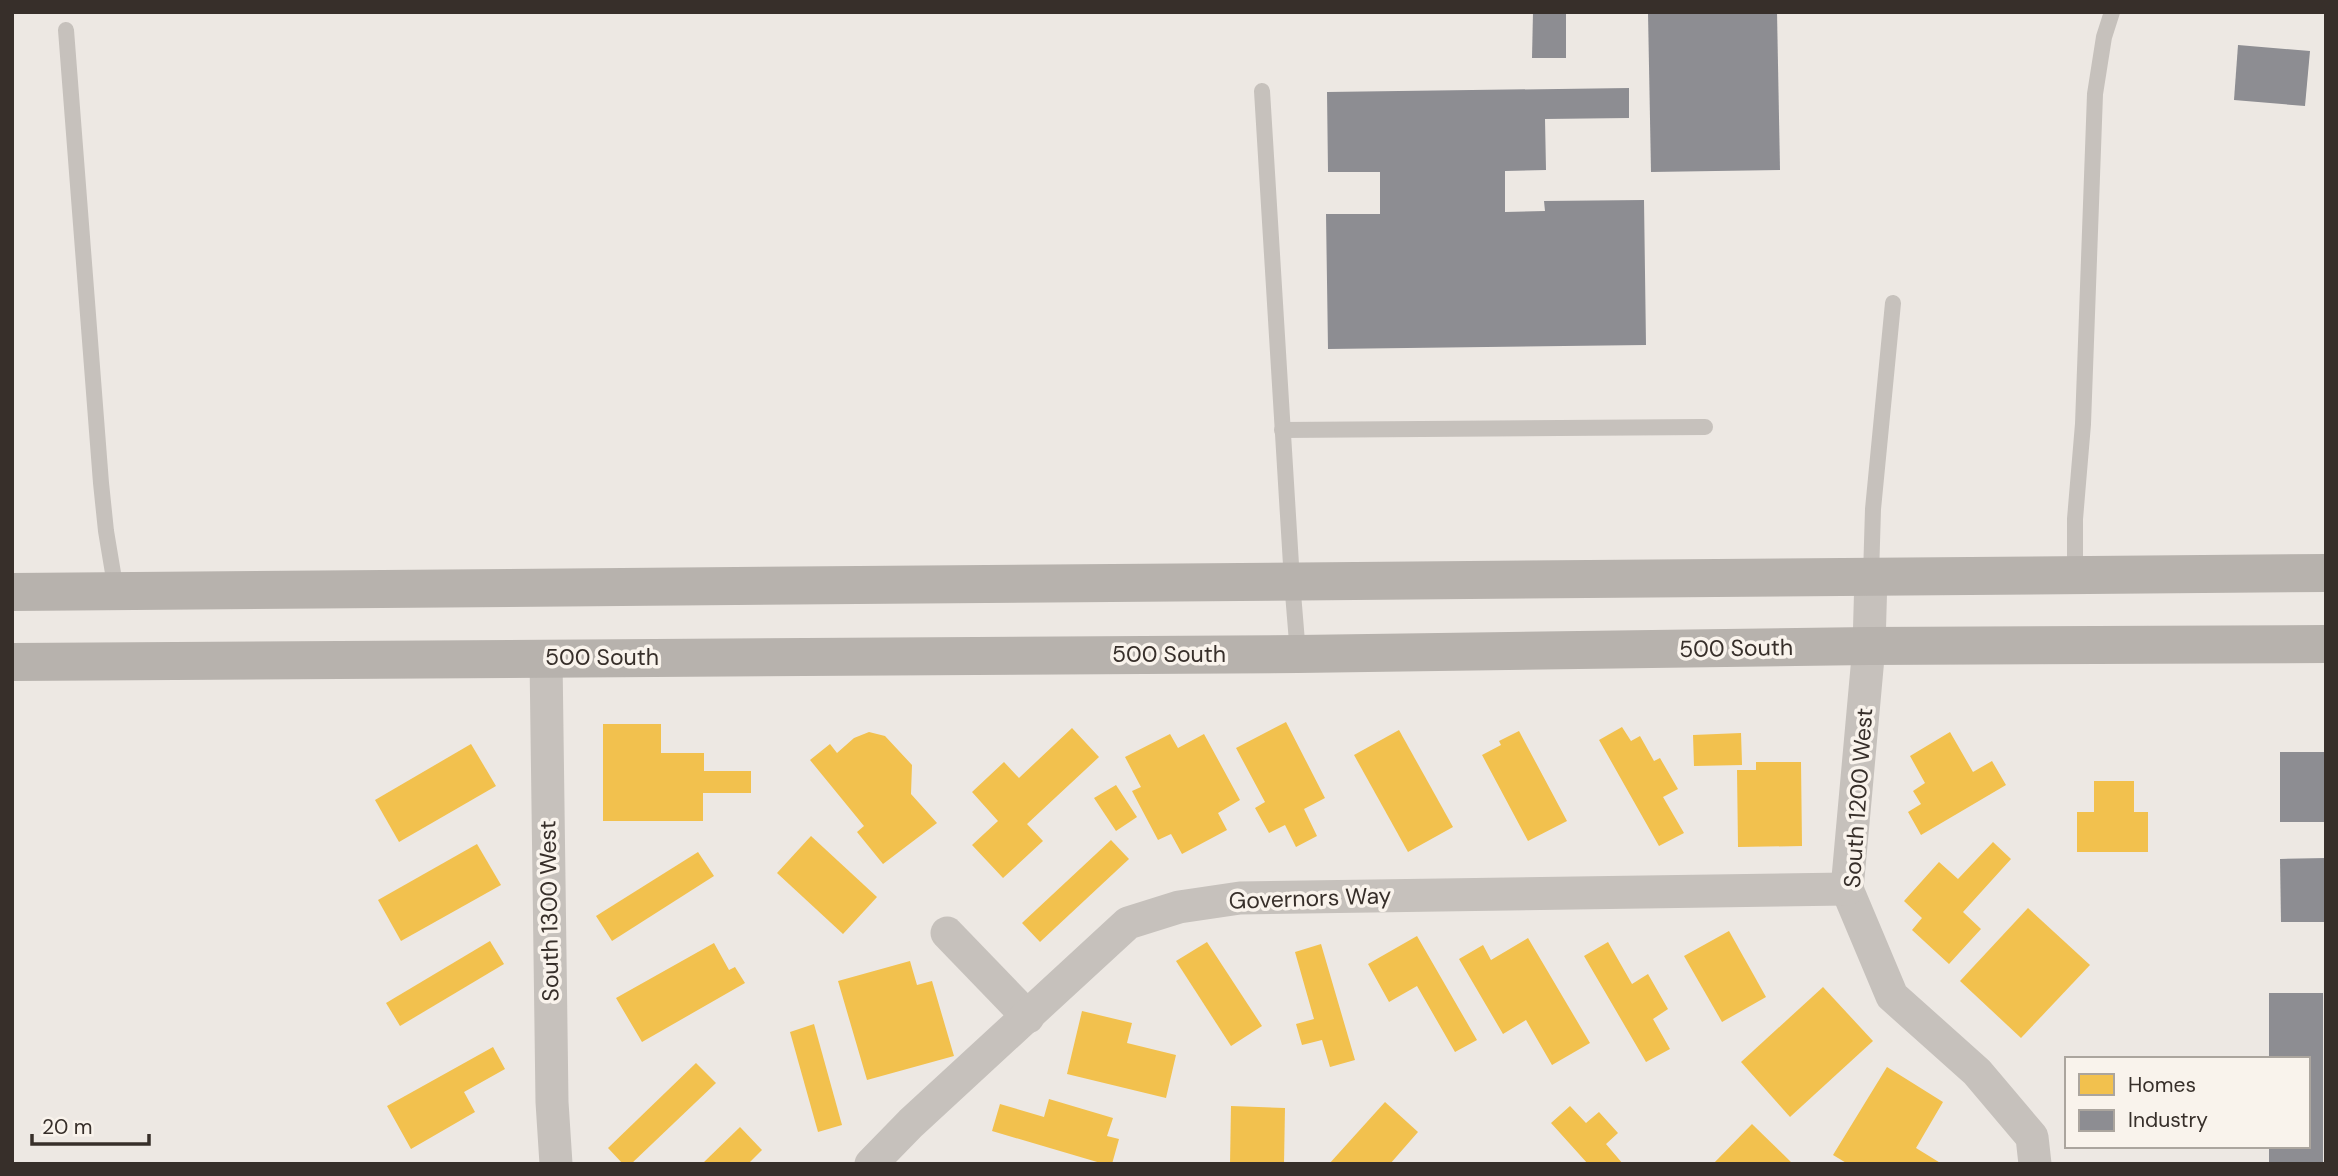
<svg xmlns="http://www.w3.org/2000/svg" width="2338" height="1176" viewBox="0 0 2338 1176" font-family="'DM Sans',sans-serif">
	<rect width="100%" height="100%" fill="#ede8e3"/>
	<g fill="#f2c14e">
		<polygon points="1286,722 1325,798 1304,809 1317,836 1296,847 1285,825 1269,833 1255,808 1265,802 1236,748"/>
		<polygon points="603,724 661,724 661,753 704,753 704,771 751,771 751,793 703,793 703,821 603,821"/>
		<polygon points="1622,727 1631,741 1640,736 1654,761 1660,758 1678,789 1663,797 1684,833 1659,846 1599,740"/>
		<polygon points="1072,728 1099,757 1027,824 1043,841 1003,878 972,845 998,821 972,792 1004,762 1019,778"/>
		<polygon points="1399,730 1453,827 1408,852 1354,755"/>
		<polygon points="1519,731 1567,821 1528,841 1482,755 1501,745 1499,741"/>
		<polygon points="869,732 885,736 912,765 911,794 937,823 883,864 857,832 864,826 810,760 830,744 837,753 854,738"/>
		<polygon points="1950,732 1973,772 1992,761 2006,785 1921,835 1908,812 1921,804 1913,791 1925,783 1910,756"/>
		<polygon points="1741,733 1742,765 1694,766 1693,735"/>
		<polygon points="1170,734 1178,748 1204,734 1240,800 1218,813 1227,830 1182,854 1171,834 1158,840 1132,791 1141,787 1125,757"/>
		<polygon points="471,744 496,786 399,842 375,800"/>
		<polygon points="1756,762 1801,762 1802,846 1738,847 1737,770 1756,770"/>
		<polygon points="2094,781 2134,781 2134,812 2148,812 2148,852 2077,852 2077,812 2094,812"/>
		<polygon points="1116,785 1137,817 1116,831 1094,798"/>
		<polygon points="811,836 877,897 843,934 777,873"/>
		<polygon points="1111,840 1129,859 1040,942 1022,923"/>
		<polygon points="1993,842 2011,859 1963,912 1981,929 1949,964 1912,930 1922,918 1904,901 1939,862 1958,879"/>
		<polygon points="477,844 501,885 401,941 378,900"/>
		<polygon points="698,852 714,876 612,941 596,916"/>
		<polygon points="2028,908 2090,965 2021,1038 1960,981"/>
		<polygon points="1729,931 1766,997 1722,1022 1684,956"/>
		<polygon points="1417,936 1477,1040 1455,1052 1417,986 1389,1002 1368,964"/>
		<polygon points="1528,938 1590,1043 1552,1065 1526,1020 1503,1034 1459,959 1483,945 1491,960"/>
		<polygon points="490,941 504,964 400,1026 386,1003"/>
		<polygon points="1207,942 1262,1026 1231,1046 1176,961"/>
		<polygon points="1608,942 1632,984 1648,974 1668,1009 1653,1019 1670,1049 1646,1062 1584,956"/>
		<polygon points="714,943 729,970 735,967 745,983 642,1042 616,998"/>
		<polygon points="1321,944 1355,1060 1330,1067 1322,1040 1302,1045 1296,1024 1314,1019 1295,952"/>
		<polygon points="910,961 917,985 932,981 954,1056 867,1080 838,981"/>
		<polygon points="1823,987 1873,1041 1790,1117 1741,1062"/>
		<polygon points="1082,1011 1132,1023 1127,1043 1176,1055 1166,1098 1067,1074"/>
		<polygon points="814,1024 842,1125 818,1132 790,1032"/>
		<polygon points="493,1047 505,1069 464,1092 475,1112 411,1149 387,1106"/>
		<polygon points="696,1063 716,1083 631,1164 623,1164 608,1148"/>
		<polygon points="1887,1067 1943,1102 1916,1148 1942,1164 1848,1164 1833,1155"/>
		<polygon points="1049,1099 1113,1118 1107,1136 1119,1139 1112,1164 1104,1164 992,1131 1000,1104 1044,1117"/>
		<polygon points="1385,1102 1418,1132 1390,1164 1329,1164"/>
		<polygon points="1231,1106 1285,1108 1284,1164 1230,1164"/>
		<polygon points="1570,1106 1586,1123 1599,1112 1618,1133 1606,1144 1623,1164 1588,1164 1551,1123"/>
		<polygon points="1752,1124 1793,1164 1713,1164"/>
		<polygon points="740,1127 762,1150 748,1164 702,1164"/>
	</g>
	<g fill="#8d8d92">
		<polygon points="1533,12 1566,12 1566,58 1532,58"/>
		<polygon points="1777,12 1780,170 1651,172 1648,13"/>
		<polygon points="2238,45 2310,51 2305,106 2234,100"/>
		<polygon points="1629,88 1629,118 1545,119 1546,170 1505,171 1505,212 1545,211 1544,201 1644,200 1646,345 1328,349 1326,214 1380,214 1380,172 1328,172 1327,92"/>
		<rect x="2280" y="752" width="46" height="70"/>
		<polygon points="2326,858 2326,922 2281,922 2280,859"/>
		<polygon points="2269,993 2323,993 2323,1164 2269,1164 2269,1146 2308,1146 2308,1059 2269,1059"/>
	</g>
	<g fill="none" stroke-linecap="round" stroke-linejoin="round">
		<g stroke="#c6c1bc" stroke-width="16">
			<polyline points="66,30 101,483 106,531 116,591"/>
			<polyline points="1262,91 1292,581 1298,654"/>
			<polyline points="1282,430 1705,427"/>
			<polyline points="2075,574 2075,519 2083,424 2095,94 2104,37 2112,12"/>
			<polyline points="1871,576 1873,509 1893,303"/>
		</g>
		<g stroke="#c6c1bc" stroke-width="33">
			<polyline points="1871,576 1869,646 1847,889 1892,996 1977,1072 2032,1137 2035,1164"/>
			<polyline points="546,658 552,1102 556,1164"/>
			<polyline points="947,933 1028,1017"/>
			<polyline points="871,1164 911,1123 1128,923 1179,907 1240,898 1847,889"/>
		</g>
		<g stroke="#b7b2ad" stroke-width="38">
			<polyline points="12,592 2326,573"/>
			<polyline points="12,662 1298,654 1869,646 2326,644"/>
		</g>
	</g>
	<g text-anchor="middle" stroke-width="7" stroke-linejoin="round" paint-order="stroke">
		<g font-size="23" fill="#372f2a" stroke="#f9f3ec">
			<text transform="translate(1736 648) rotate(-1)" y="8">500 South</text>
			<text x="1169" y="662">500 South</text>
			<text x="602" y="665">500 South</text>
			<text transform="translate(1858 798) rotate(-86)" y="8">South 1200 West</text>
			<text transform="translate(1310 898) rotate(-2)" y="8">Governors Way</text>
			<text transform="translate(549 911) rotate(-91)" y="8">South 1300 West</text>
		</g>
	</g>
	<rect width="2338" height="1176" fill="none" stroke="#372f2a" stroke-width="28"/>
	<rect x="2065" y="1057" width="245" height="91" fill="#f9f3ec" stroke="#aba59e" stroke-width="2"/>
	<rect x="2079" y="1074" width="35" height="21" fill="#f2c14e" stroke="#aba59e" stroke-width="2"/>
	<text x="2128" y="1092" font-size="21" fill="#372f2a">Homes</text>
	<rect x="2079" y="1110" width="35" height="21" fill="#8d8d92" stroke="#aba59e" stroke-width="2"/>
	<text x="2128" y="1127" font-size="21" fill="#372f2a">Industry</text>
	<path d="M32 1134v10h117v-10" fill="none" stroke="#372f2a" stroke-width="3.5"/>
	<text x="42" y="1134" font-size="21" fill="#372f2a" stroke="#f9f3ec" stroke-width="5" paint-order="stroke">20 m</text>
</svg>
